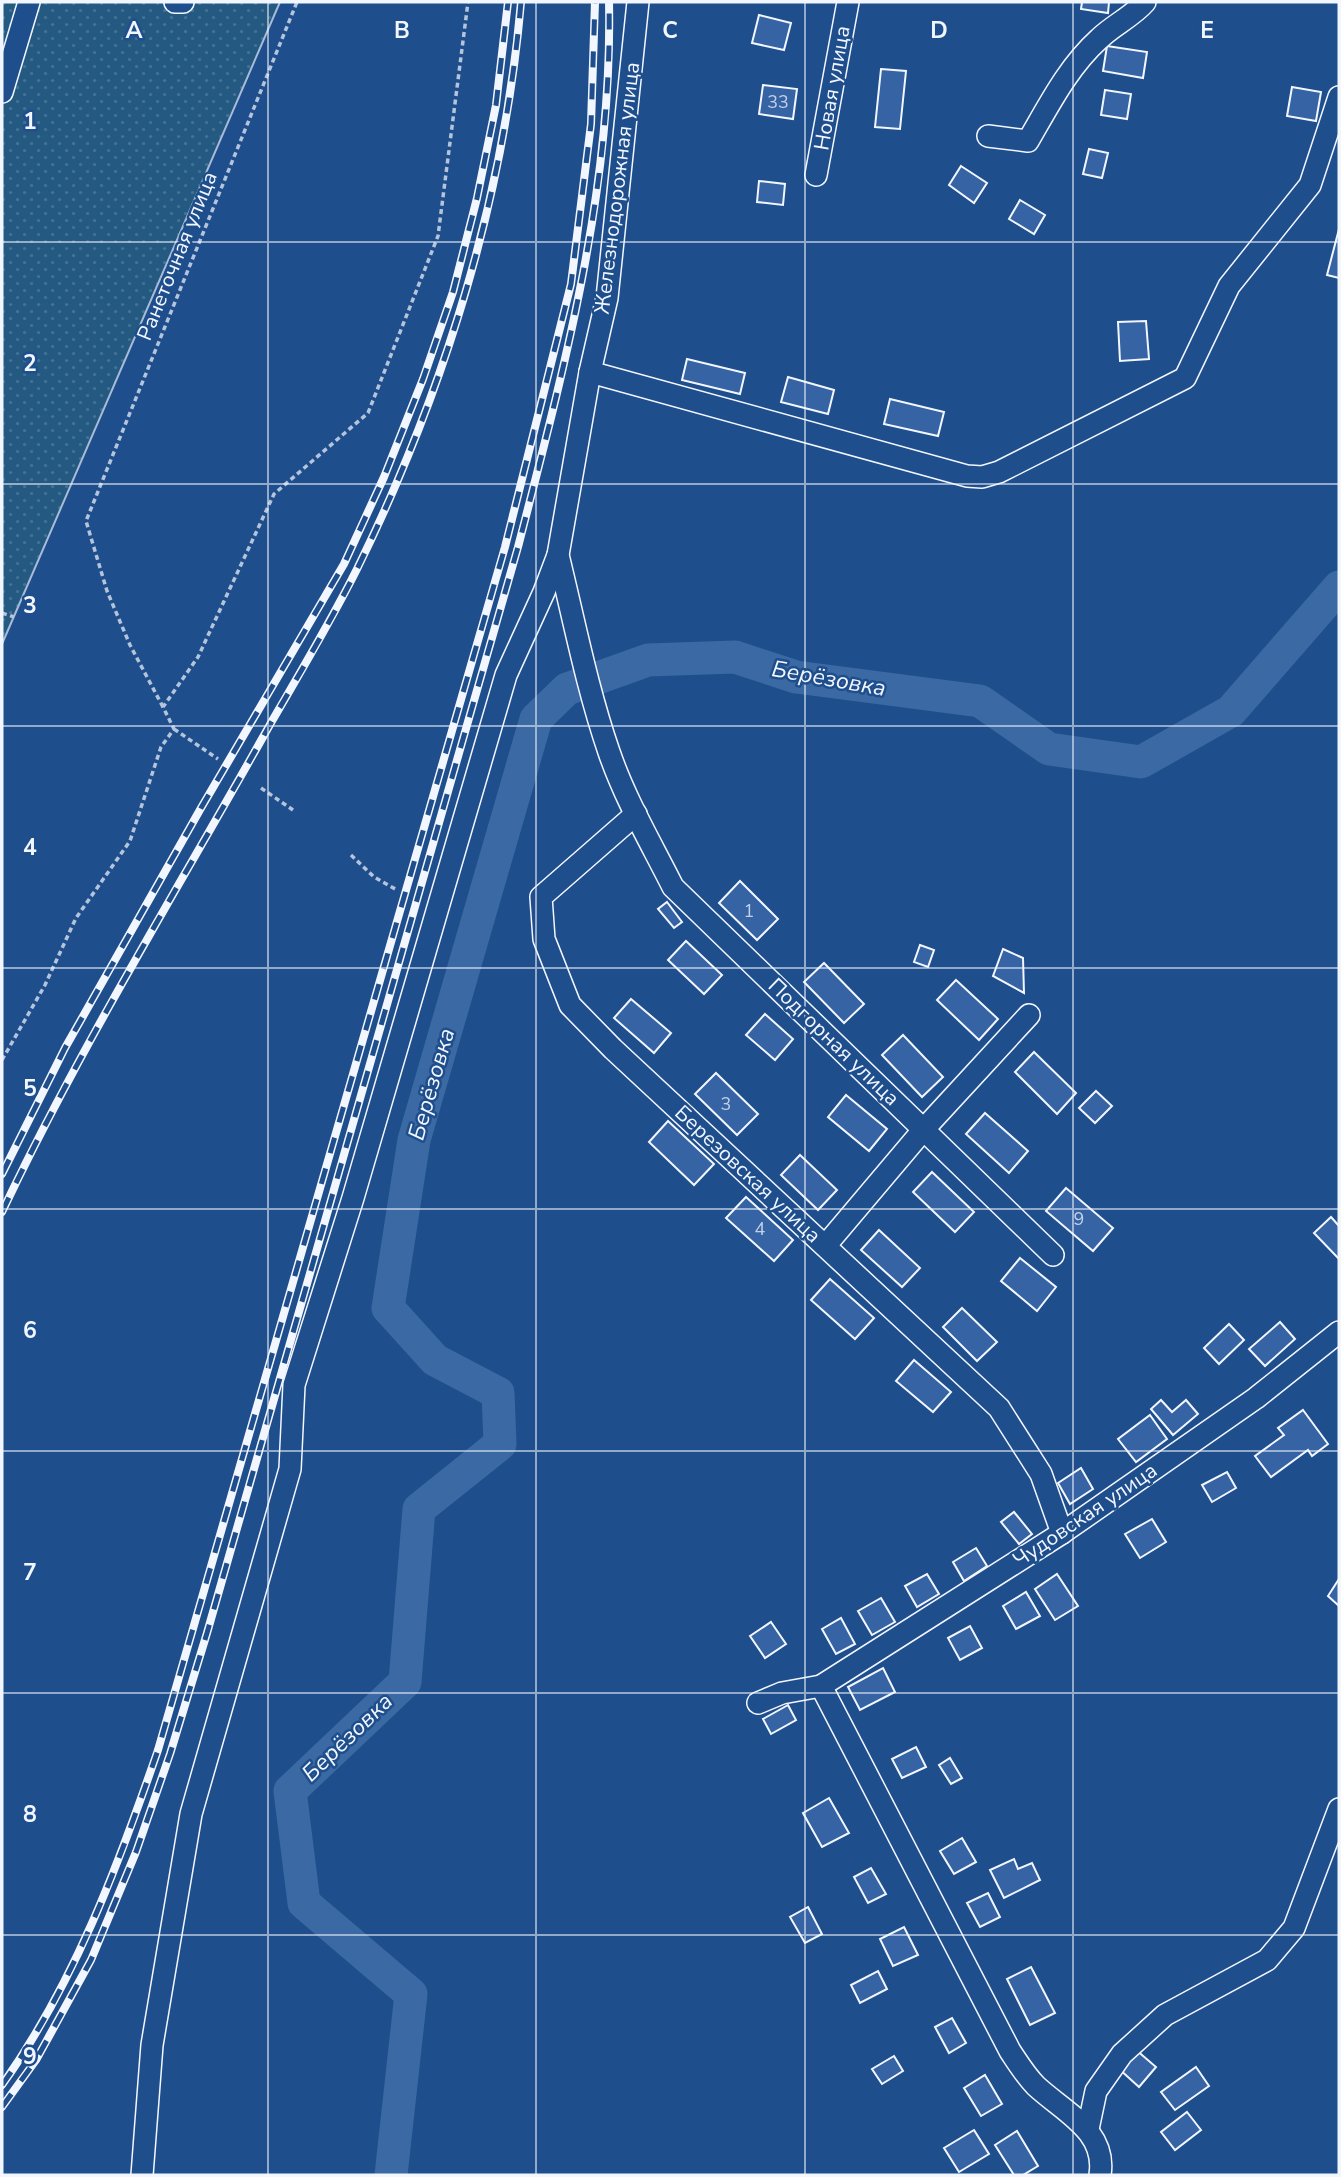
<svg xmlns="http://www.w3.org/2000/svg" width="1341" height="2177" viewBox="0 0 1341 2177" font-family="'Nunito Sans',sans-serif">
	<defs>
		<pattern id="park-dots" width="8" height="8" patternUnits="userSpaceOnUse" patternTransform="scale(1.75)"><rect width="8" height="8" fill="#245a82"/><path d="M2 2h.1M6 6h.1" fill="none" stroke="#447295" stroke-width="1.8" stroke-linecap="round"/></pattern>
	</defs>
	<rect width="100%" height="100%" fill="#1f4e8c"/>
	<polygon fill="url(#park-dots)" stroke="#a8bbd7" stroke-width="2" points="2,2 280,2 2,644"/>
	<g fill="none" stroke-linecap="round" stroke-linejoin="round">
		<polyline stroke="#3b69a3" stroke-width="33" points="391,2175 411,1994 304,1903 290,1791 405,1682 419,1509 500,1444 498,1393 435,1360 388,1308 414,1140 536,719 567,689 648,660 735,657 796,677 980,701 1049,749 1141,762 1231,711 1339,587"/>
	</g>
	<g fill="#3563a3" stroke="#f2f6ff" stroke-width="2">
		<polygon points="1082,2 1109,2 1108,13 1081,9"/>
		<polygon points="759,15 791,23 784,50 752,43"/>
		<polygon points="1107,46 1147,52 1143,78 1103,71"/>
		<polygon points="881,69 906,71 900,129 875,127"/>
		<polygon points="763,85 797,89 793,119 759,114"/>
		<polygon points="1292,87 1321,92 1316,121 1287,116"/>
		<polygon points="1105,90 1131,94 1127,119 1101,115"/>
		<polygon points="1089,149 1108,153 1102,178 1083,174"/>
		<polygon points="961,166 987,183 974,203 949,185"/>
		<polygon points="759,181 785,184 783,205 757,202"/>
		<polygon points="1020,200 1045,215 1034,234 1009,219"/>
		<polygon points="1339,229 1339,278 1327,275"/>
		<polygon points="1146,321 1149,359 1120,361 1118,322"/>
		<polygon points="687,359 745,373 740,394 682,380"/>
		<polygon points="788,377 834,390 828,414 781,402"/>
		<polygon points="890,399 944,412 938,436 884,424"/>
		<polygon points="740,881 778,919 757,940 719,903"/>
		<polygon points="667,902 682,922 674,928 658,909"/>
		<polygon points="686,941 722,975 704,994 668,960"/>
		<polygon points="920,945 934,950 928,967 914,962"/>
		<polygon points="1003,949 1023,958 1024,993 993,976"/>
		<polygon points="824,963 864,1004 844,1023 804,982"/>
		<polygon points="956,980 998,1019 979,1040 937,1000"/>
		<polygon points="631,999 671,1033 654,1053 614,1018"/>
		<polygon points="765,1014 793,1039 775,1060 746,1035"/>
		<polygon points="903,1035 943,1077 922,1097 882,1055"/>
		<polygon points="1034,1052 1076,1093 1057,1114 1015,1072"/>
		<polygon points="716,1073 758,1114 737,1135 695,1094"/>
		<polygon points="1096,1091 1112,1106 1095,1123 1079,1108"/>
		<polygon points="846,1095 887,1129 869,1151 828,1117"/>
		<polygon points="985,1113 1028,1151 1009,1173 966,1134"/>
		<polygon points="668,1121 714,1164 694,1185 649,1142"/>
		<polygon points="800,1155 837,1190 818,1210 781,1175"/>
		<polygon points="932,1172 974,1212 955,1232 913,1192"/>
		<polygon points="1066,1188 1113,1228 1093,1251 1046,1211"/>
		<polygon points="746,1197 793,1240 774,1261 726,1218"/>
		<polygon points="1331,1217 1339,1226 1339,1259 1314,1233"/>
		<polygon points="879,1230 920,1268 902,1287 861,1250"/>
		<polygon points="1020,1258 1056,1287 1037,1311 1001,1281"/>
		<polygon points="830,1279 874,1318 855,1339 811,1300"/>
		<polygon points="962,1308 997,1342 977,1361 943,1327"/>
		<polygon points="1280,1322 1295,1339 1265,1366 1249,1349"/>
		<polygon points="1229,1324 1244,1340 1219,1364 1204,1348"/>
		<polygon points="914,1360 951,1392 933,1412 896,1381"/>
		<polygon points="1161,1400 1172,1412 1186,1400 1198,1414 1173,1435 1151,1409"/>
		<polygon points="1303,1410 1328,1444 1312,1456 1308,1450 1271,1477 1255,1456 1284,1435 1278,1428"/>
		<polygon points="1150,1415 1167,1439 1136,1462 1118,1439"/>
		<polygon points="1081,1468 1093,1489 1070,1504 1058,1483"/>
		<polygon points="1227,1472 1236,1488 1212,1502 1202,1485"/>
		<polygon points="1014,1512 1032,1534 1019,1544 1001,1522"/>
		<polygon points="1152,1519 1166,1542 1140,1558 1125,1534"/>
		<polygon points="976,1548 987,1566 964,1581 953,1562"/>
		<polygon points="927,1574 939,1594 917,1607 905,1586"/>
		<polygon points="1057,1574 1078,1606 1055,1620 1035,1589"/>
		<polygon points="1339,1579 1339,1606 1328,1596"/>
		<polygon points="1026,1592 1040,1616 1016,1629 1003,1606"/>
		<polygon points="881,1598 895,1622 872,1635 858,1611"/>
		<polygon points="841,1618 855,1644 836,1654 822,1629"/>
		<polygon points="771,1622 786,1644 765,1658 750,1636"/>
		<polygon points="970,1626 982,1648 960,1660 948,1638"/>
		<polygon points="883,1668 895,1692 860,1710 848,1687"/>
		<polygon points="788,1705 796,1720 771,1734 763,1719"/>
		<polygon points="916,1747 926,1767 902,1778 892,1759"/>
		<polygon points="950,1758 962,1778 951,1784 939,1765"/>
		<polygon points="829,1798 849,1833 822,1847 803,1813"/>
		<polygon points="962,1838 976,1862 954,1874 940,1851"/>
		<polygon points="1014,1859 1018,1869 1032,1863 1040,1880 1004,1898 990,1870"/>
		<polygon points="871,1868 886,1894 868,1903 854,1877"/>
		<polygon points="988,1893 1000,1917 980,1927 967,1903"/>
		<polygon points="808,1907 822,1934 805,1943 790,1917"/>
		<polygon points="904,1927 918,1955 893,1966 880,1939"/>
		<polygon points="1031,1967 1055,2013 1030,2025 1007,1979"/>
		<polygon points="878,1971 887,1989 860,2003 851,1985"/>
		<polygon points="952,2018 966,2043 949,2053 935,2027"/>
		<polygon points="1135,2049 1156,2067 1139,2087 1118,2068"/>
		<polygon points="894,2056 903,2071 882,2084 872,2069"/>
		<polygon points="1196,2067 1209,2086 1175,2110 1161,2092"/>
		<polygon points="985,2075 1002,2104 981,2116 964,2088"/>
		<polygon points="1187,2112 1201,2130 1175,2150 1161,2132"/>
		<polygon points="974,2130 989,2154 959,2172 944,2148"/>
		<polygon points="1017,2131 1038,2166 1023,2175 1014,2175 995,2145"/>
	</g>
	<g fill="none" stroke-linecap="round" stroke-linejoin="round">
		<defs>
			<g id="minor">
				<polyline points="175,2 183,2"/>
				<polyline points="2,92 29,2"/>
				<path d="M988,136L1028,141C1049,105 1068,67 1099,39C1113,25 1132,17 1145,2"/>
				<polyline points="816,175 848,2"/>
				<polyline points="590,372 967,476 982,477 999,472 1185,378 1229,286 1310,185 1339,97"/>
				<path d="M558,555C574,620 587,688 609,752C625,799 651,843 673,887L1053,1255"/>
				<polyline points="636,814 541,897 544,939 570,1005 613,1049 999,1408 1041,1474 1062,1533"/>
				<polyline points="826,1245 924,1129 1029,1015"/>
				<path d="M821,1686L1010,2051C1018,2063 1026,2076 1036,2086C1064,2112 1107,2131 1100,2175"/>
				<polyline points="758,1703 782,1693 821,1686 1062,1533 1256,1398 1339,1332"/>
				<polyline points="1088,2129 1096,2091 1122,2054 1165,2015 1267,1960 1294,1928 1339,1809"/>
				<polyline points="142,2175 152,2045 191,1814 290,1469 294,1385 353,1198 506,675 544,592 558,555 590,372 607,298 638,2"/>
			</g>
		</defs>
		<use href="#minor" stroke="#f2f6ff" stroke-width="24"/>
		<g stroke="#b3c4dc" stroke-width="3.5" stroke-dasharray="5 3.5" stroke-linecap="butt">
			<polyline points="2,613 14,617"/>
			<polyline points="163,707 130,645 107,591 86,521 297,2"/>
			<polyline points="174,729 218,759"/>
			<polyline points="261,788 293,810"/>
			<polyline points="351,855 374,877 397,890"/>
			<polyline points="2,1060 45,985 76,918 130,841 161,747 174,729 163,707 198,657 274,494 368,413 438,236 468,2"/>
		</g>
		<use href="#minor" stroke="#1f4e8c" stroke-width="21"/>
		<defs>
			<g id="rail">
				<polyline points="2,1174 65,1048 201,808 344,564 384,477 423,379 453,292 477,198 496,105 508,2"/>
				<path d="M2,1212C82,1043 181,884 272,721C301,671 331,621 357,569C444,392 504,199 521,2"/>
				<path d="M2,2085C74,1984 118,1866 158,1750L505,547L571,284L591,124L595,2"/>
				<path d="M2,2107L36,2060L91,1960L136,1852L170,1754L207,1633L518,547C564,369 613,188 609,2"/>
			</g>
		</defs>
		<use href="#rail" stroke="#f2f6ff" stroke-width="8"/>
		<use href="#rail" stroke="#1f4e8c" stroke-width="5" stroke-dasharray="16" stroke-linecap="butt"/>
	</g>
	<path fill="none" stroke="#f2f6ff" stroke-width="2" stroke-opacity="0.55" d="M268,2V2175M536,2V2175M805,2V2175M1073,2V2175M2,242H1339M2,484H1339M2,726H1339M2,968H1339M2,1209H1339M2,1451H1339M2,1693H1339M2,1935H1339"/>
	<g text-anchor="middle" stroke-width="5" stroke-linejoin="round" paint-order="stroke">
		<g font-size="18" fill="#c3d1e8">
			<text x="778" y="108">33</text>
			<text x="749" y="917">1</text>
			<text x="726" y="1110">3</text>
			<text x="1079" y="1225">9</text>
			<text x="760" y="1235">4</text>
		</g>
		<g font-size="21" fill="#f2f6ff" stroke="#1f4e8c">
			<text transform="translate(832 88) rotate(-80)" y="7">Новая улица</text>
			<text transform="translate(617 188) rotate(-83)" y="7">Железнодорожная улица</text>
			<text transform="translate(177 256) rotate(-68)" y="7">Ранеточная улица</text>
			<text transform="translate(834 1042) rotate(44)" y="7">Подгорная улица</text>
			<text transform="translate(748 1174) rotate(43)" y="7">Березовская улица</text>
			<text transform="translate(1085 1515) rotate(-34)" y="7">Чудовская улица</text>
		</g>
		<g font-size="23" font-style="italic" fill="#f2f6ff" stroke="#1f4e8c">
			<text transform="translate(829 678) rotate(10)" y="8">Берёзовка</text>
			<text transform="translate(431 1084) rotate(-74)" y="8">Берёзовка</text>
			<text transform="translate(347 1737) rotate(-44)" y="8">Берёзовка</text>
		</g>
	</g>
	<g font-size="23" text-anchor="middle" font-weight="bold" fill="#f2f6ff" stroke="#1f4e8c" stroke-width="5" stroke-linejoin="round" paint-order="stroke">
		<text x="134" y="38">A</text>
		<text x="402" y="38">B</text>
		<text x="670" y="38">C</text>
		<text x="939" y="38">D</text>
		<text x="1207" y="38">E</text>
		<text x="30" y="129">1</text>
		<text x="30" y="371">2</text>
		<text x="30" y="613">3</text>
		<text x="30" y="855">4</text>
		<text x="30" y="1096">5</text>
		<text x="30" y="1338">6</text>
		<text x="30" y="1580">7</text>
		<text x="30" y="1822">8</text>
		<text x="30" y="2064">9</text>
	</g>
	<rect width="1341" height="2177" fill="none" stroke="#f2f6ff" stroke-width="7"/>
</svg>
